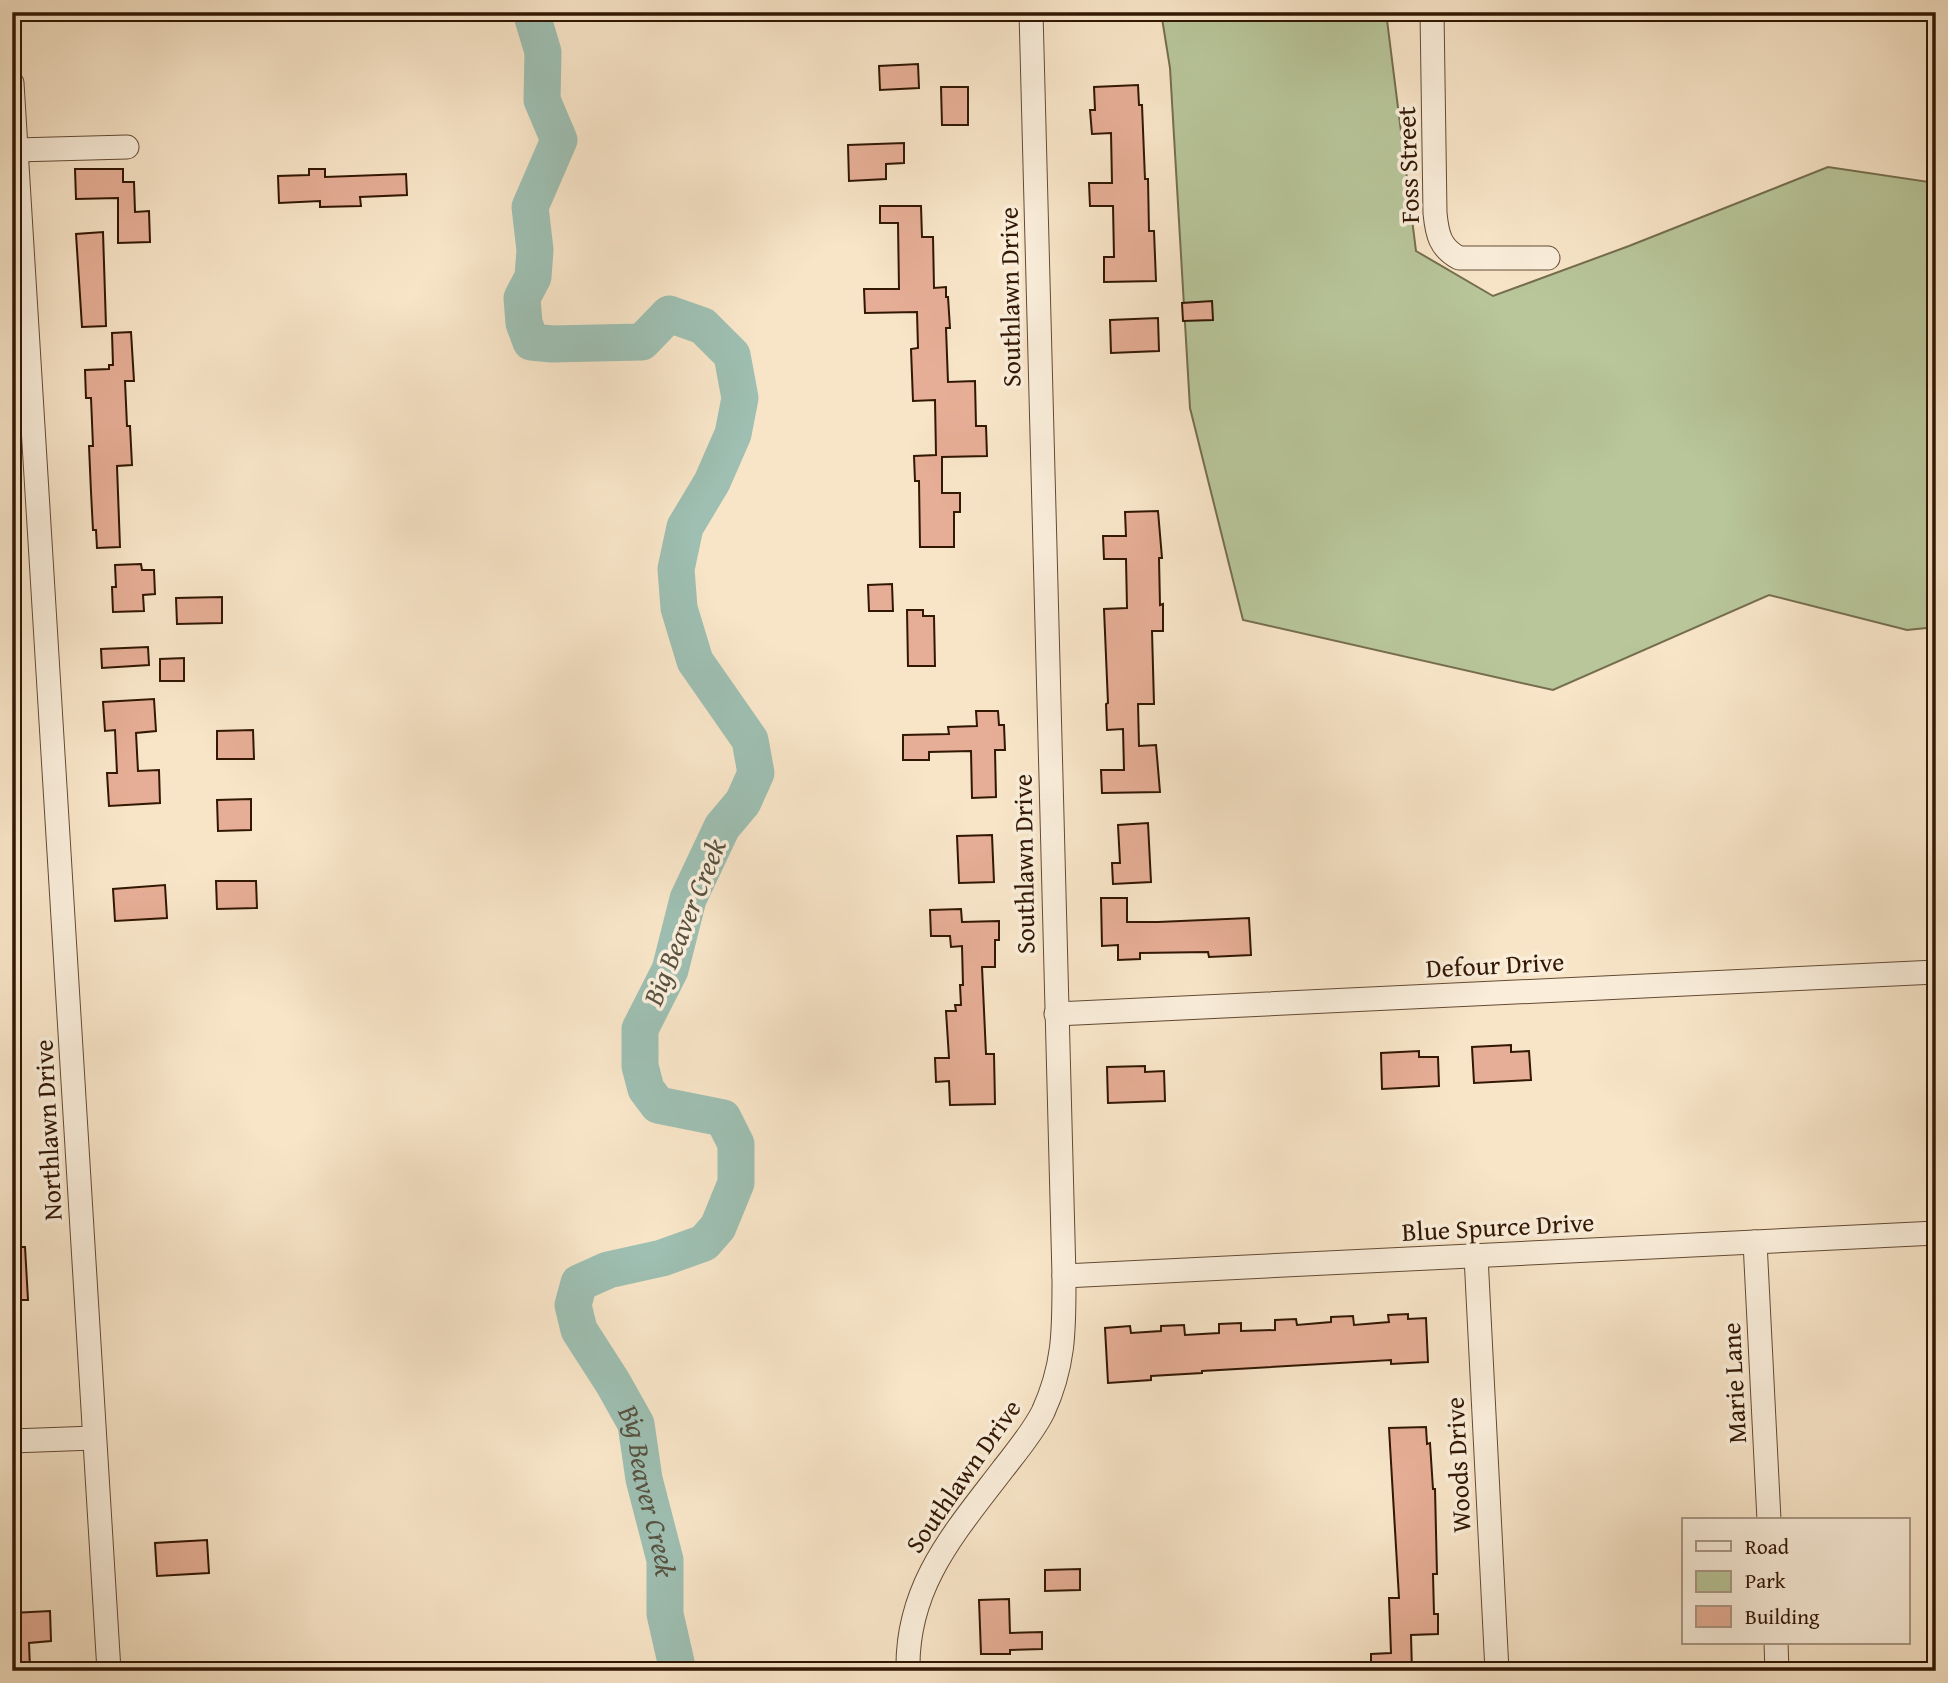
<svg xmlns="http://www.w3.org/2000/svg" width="1948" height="1683" viewBox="0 0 1948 1683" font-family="'Gentium Book Plus',serif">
	<rect width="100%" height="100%" fill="#f8e5c8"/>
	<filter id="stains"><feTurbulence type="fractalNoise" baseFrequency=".00286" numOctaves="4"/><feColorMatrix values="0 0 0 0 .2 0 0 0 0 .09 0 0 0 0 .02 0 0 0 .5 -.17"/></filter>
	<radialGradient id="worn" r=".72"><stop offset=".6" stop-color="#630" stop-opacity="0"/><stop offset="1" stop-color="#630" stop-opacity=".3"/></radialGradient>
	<polygon fill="#b8c69a" stroke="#756e4e" stroke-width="2" points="1161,12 1386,12 1416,251 1493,296 1629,246 1828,167 1936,183 1936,627 1907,630 1769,595 1553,690 1243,620 1190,408 1170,68"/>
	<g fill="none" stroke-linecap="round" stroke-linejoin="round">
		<path stroke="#9ebfb2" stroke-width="37" id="s1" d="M531,12L543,52L542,100L559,140L530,207L535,250L533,277L522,298L524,323L531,342L552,344L642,342L669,314L703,326L732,355L740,398L733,434L712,482L685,527L676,569L679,608L695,661L750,740L756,773L743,802L722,827L688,899L670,970L640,1029V1066L646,1089L658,1105L723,1118L736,1144V1183L718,1227L704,1243L662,1258L608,1270L579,1283L573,1305L579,1330L613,1383L636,1424L644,1479L665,1560V1614L678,1671"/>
	</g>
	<g fill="#e6ae96" stroke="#321703" stroke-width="2">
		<polygon points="918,64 919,88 880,90 879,66"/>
		<polygon points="1138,85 1139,105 1142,105 1145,179 1148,179 1149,231 1154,231 1156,281 1104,282 1104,257 1114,257 1113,206 1090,206 1089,183 1112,183 1111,133 1092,134 1090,110 1095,110 1094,87"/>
		<polygon points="941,87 968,87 968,125 942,125"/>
		<polygon points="904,143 904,163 886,164 886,179 849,181 848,145"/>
		<polygon points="75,169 123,169 123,182 134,182 135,212 149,211 150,242 118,243 118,198 76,199"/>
		<polygon points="309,169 325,169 325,177 406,174 407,195 360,197 361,206 320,207 320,201 279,203 278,176 309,175"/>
		<polygon points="880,206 921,206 922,237 933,237 934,288 946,287 946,297 948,297 950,328 946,328 948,382 975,381 976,426 986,426 987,456 942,457 942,493 960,493 960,512 954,512 954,547 920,547 919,481 915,481 914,456 936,455 935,400 913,401 911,349 918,348 917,312 865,313 864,289 899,289 898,223 880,223"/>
		<polygon points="103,232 106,326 82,327 76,234"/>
		<polygon points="1212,301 1213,320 1183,321 1182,303"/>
		<polygon points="1158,318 1159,351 1111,353 1110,320"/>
		<polygon points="131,332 134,381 125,381 127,426 130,426 132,465 117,466 120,547 97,548 96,530 93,530 91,492 89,446 93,446 91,398 86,398 85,370 109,369 109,365 113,365 112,333"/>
		<polygon points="1158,511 1162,558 1159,558 1160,605 1163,604 1163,631 1152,631 1154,704 1138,704 1139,746 1156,745 1160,792 1102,793 1101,770 1124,770 1123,729 1107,730 1106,704 1108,703 1104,609 1127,608 1126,559 1104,559 1103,536 1126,536 1125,512"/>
		<polygon points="141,564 142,570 154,570 155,594 143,595 144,611 113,612 112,587 116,587 115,565"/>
		<polygon points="892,584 893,611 869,611 868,585"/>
		<polygon points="222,597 222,623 177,624 176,598"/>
		<polygon points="907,610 923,610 923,616 934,616 935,666 908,666"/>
		<polygon points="148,647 149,665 102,668 101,649"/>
		<polygon points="184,658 184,681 160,681 160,659"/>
		<polygon points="154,699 156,731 136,733 138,771 159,770 160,803 109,806 107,773 117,773 115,730 105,731 103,702"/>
		<polygon points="976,711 998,711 999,725 1004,725 1005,750 995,750 996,797 972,798 971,751 929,752 929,760 903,760 903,735 949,734 948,727 977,726"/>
		<polygon points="253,730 254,759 217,759 217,731"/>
		<polygon points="251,799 251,830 218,831 217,800"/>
		<polygon points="1148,823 1151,882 1113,884 1112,863 1120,863 1118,825"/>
		<polygon points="992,835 994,882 959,883 957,836"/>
		<polygon points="216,881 256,881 257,908 217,909"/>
		<polygon points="165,885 167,918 115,921 113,889"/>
		<polygon points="1101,898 1127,898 1127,922 1158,922 1249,918 1251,955 1209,957 1208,952 1140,953 1140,959 1118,960 1118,945 1102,946"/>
		<polygon points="961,909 962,922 999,921 999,940 995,940 995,967 982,967 986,1054 994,1054 995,1104 950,1105 949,1081 936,1082 935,1058 949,1058 946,1011 956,1011 955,1005 961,1005 960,985 963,985 962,946 951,947 950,936 931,936 930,910"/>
		<polygon points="1511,1045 1511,1052 1529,1051 1531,1080 1474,1083 1472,1047"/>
		<polygon points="1419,1051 1419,1057 1438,1057 1439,1086 1382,1089 1381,1053"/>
		<polygon points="1145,1066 1145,1072 1164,1071 1165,1101 1108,1103 1107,1067"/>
		<polygon points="12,1247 25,1247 28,1300 12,1300"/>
		<polygon points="1408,1314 1408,1319 1426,1318 1428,1362 1391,1364 1391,1360 1202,1371 1202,1373 1151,1376 1151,1380 1108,1383 1105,1328 1130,1326 1131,1333 1161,1331 1161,1326 1184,1325 1185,1335 1219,1333 1219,1324 1241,1323 1241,1331 1275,1330 1275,1320 1296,1319 1297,1325 1331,1322 1331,1317 1353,1316 1354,1325 1389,1322 1388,1315"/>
		<polygon points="1426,1427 1427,1444 1430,1443 1433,1489 1435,1489 1437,1574 1433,1574 1434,1614 1438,1614 1438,1634 1411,1635 1412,1671 1371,1671 1371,1654 1391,1653 1389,1598 1399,1598 1389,1428"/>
		<polygon points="207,1540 209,1573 157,1576 155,1543"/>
		<polygon points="1080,1569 1080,1590 1045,1591 1045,1570"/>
		<polygon points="1009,1599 1010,1633 1042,1632 1042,1649 1010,1650 1010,1654 981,1654 979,1600"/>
		<polygon points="50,1611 51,1641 29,1643 30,1668 12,1669 12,1613"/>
	</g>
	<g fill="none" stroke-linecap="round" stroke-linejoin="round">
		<defs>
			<g id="minor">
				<path d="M1432,12L1435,213C1437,234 1440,248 1459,258H1548"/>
				<polyline points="12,83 109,1671"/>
				<polyline points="16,150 127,147"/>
				<polyline points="1056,1014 1936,972"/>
				<polyline points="1755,1242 1769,1520"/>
				<polyline points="1476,1256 1497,1671"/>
				<polyline points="1064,1276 1936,1233"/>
				<polyline points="12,1441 94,1438"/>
				<polyline points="1776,1643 1777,1671"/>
				<path d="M908,1671C906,1586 955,1532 1003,1469C1017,1451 1033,1432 1043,1412C1065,1364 1064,1328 1064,1276L1031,12"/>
			</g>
		</defs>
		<use href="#minor" stroke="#644a34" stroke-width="25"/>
		<use href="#minor" stroke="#faeedb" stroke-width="23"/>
	</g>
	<g text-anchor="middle" stroke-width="7" stroke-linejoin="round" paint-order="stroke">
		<g font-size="26" fill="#321703" stroke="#faeedb">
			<text transform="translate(1408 165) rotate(-92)" y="9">Foss Street</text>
			<text transform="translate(1010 297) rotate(-91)" y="9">Southlawn Drive</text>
			<text transform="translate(1024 864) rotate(-91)" y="9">Southlawn Drive</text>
			<text transform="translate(1495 965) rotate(-3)" y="9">Defour Drive</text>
			<text transform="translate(48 1130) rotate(-93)" y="9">Northlawn Drive</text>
			<text transform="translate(1498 1227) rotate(-3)" y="9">Blue Spurce Drive</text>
			<text transform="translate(1734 1383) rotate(-93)" y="9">Marie Lane</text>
			<text transform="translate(1458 1465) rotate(-93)" y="9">Woods Drive</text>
			<text transform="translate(963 1476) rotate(-55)" y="9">Southlawn Drive</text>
		</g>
		<g font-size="28" font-style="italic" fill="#585240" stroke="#faeedb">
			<text transform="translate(684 922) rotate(-68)" y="10">Big Beaver Creek</text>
			<text dy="10" stroke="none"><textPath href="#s1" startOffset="1951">Big Beaver Creek</textPath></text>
		</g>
	</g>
	<rect width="1948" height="1683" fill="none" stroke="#f8e5c8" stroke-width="42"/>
	<rect x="14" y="14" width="1920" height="1655" fill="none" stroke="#321703" stroke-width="3.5"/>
	<rect x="21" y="21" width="1906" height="1641" fill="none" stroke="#321703" stroke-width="2"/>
	<rect x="1682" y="1518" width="228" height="126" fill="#faeedb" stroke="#aa9885" stroke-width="2"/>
	<rect x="1696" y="1541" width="35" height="10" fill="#faeedb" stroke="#aa9885" stroke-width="2"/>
	<text x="1745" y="1554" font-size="21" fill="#321703">Road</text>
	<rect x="1696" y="1571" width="35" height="21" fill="#b8c69a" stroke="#aa9885" stroke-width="2"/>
	<text x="1745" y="1588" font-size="21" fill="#321703">Park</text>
	<rect x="1696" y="1606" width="35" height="21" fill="#e6ae96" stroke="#aa9885" stroke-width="2"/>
	<text x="1745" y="1624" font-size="21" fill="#321703">Building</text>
	<rect width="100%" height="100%" filter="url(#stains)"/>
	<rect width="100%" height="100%" fill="url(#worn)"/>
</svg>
